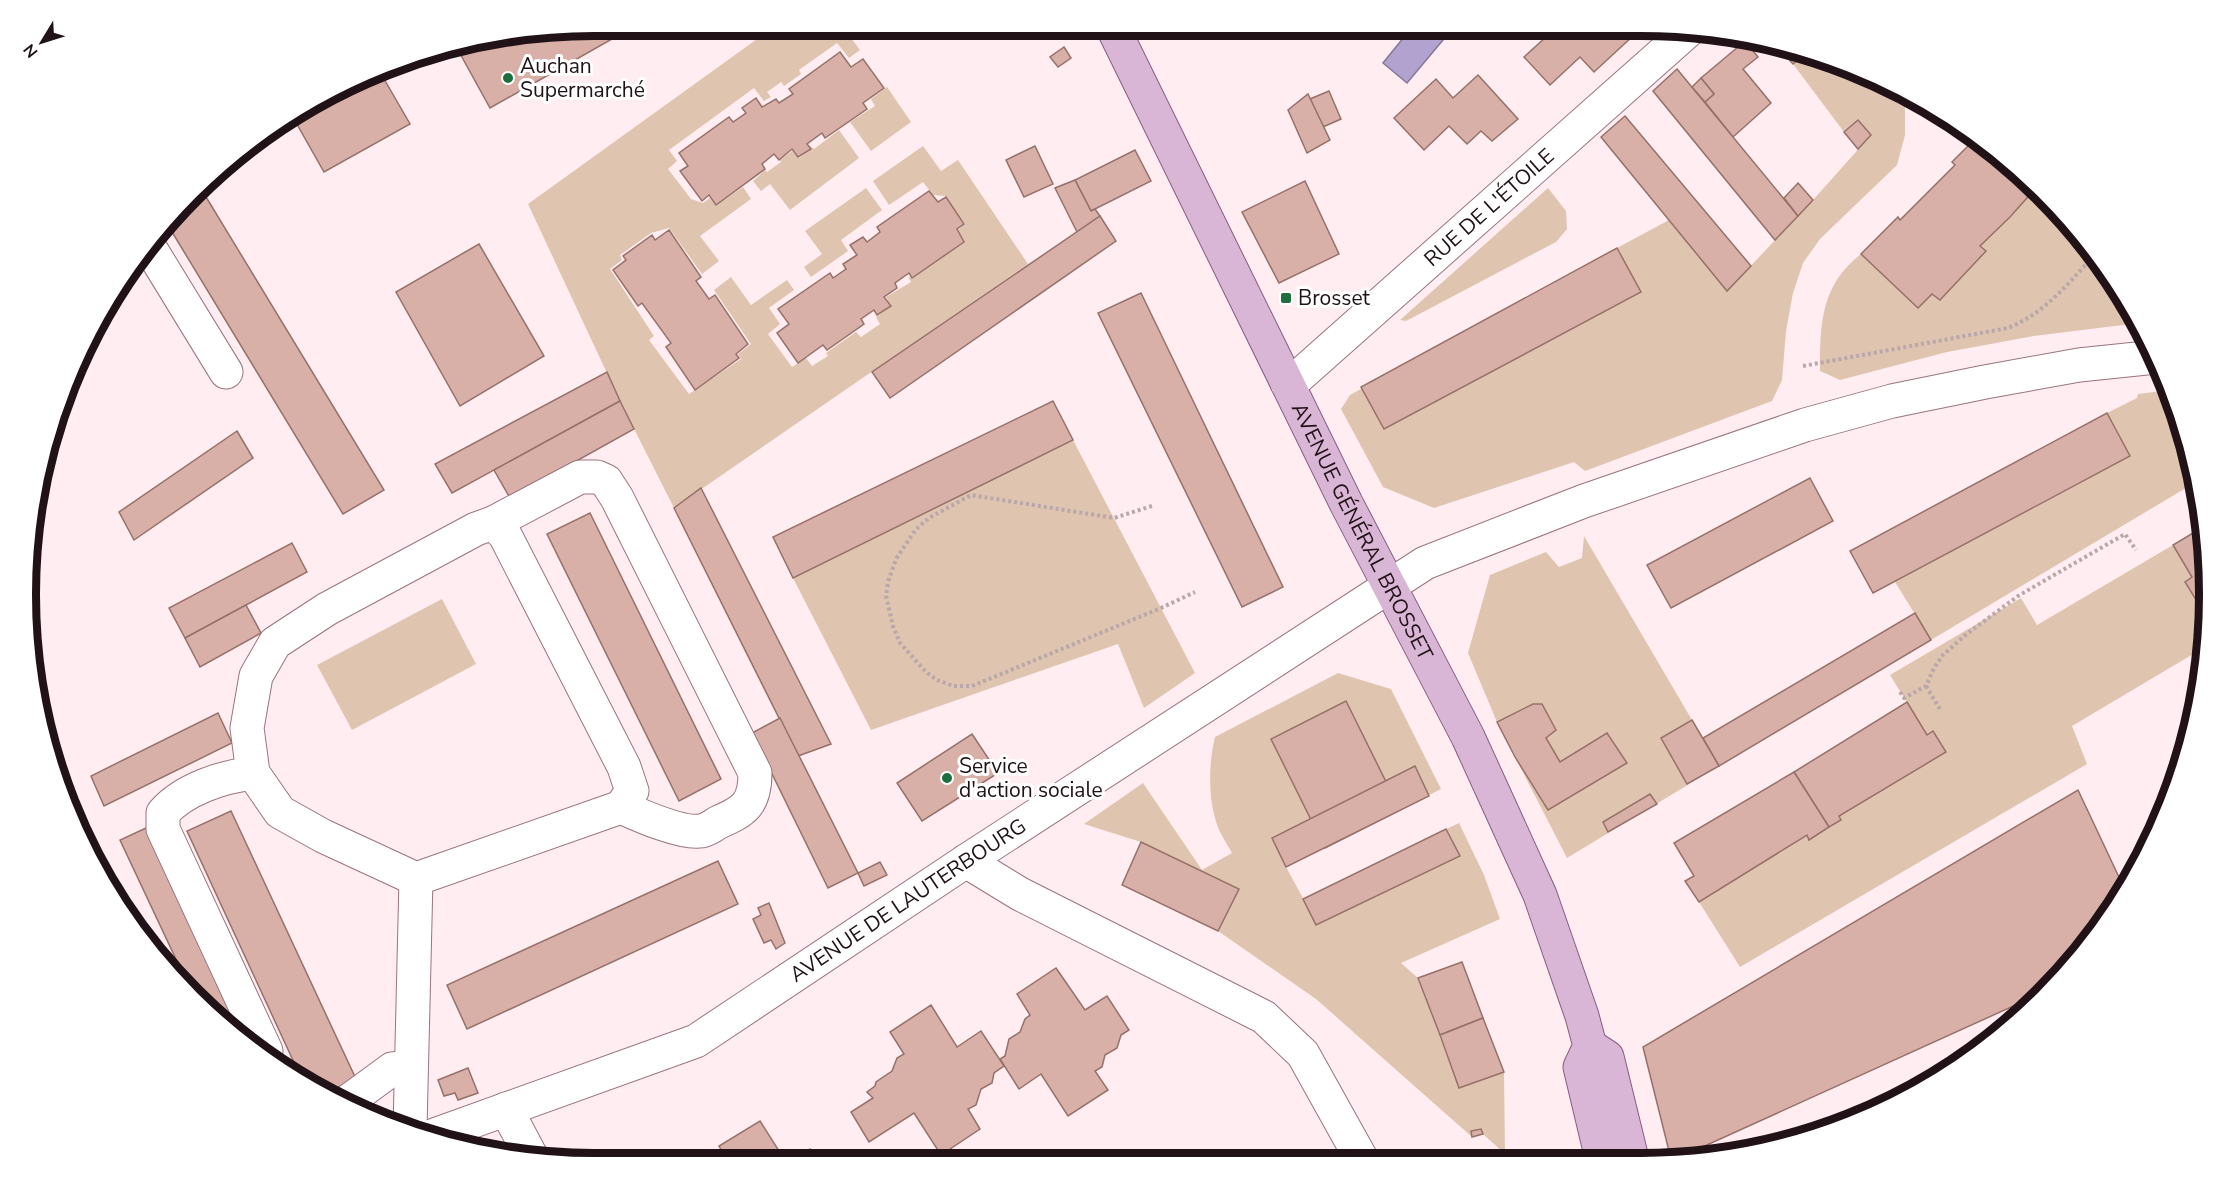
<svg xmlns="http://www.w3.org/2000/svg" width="2235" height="1189" viewBox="0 0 2235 1189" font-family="'Nunito Sans',sans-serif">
	<rect width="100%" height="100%" fill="#ffedf1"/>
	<g fill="#dfc4af">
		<polygon points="775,26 842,26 860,50 849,58 837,43 799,70 801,74 784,86 781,82 767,92 771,97 764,101 754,88 669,150 677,161 668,169 691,199 703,203 710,198 716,205 743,187 751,199 700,236 719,261 702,274 669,228 651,233 620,255 622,260 610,269 654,336 649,340 689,394 741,359 738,354 751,344 714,290 731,277 751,305 787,280 794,290 769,308 780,324 768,334 792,367 806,358 812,366 828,356 826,353 856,332 861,337 880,324 876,317 891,306 886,297 911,282 908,277 912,278 964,243 958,230 965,224 945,196 933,195 923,182 889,205 873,181 923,146 941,171 958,160 1028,264 674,508 620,401 528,204"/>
		<polygon points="1806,53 1809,56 1811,54 1911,96 1905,101 1905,135 1897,165 1820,239 1803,263 1793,293 1786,331 1782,380 1772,401 1585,471 1574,462 1434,508 1383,487 1341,409 1350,395 1361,389 1361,387 1384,429 1641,292 1617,248 1669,220 1727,291 1813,200 1871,135 1858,120 1844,132 1793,64"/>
		<polygon points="887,87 911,122 871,151 850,122 875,106 871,99"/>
		<polygon points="839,130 859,158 790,210 770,184 761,191 753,181 765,170 767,172 781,162 780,160 792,151 799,158 812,149 809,145 814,149"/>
		<polygon points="866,188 882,210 841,240 848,251 811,277 804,267 822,254 805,231"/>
		<polygon points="1548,188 1566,211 1567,229 1556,242 1406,321 1400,320"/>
		<path d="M2034,190L2039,196L2042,195L2092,248L2139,323L2034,336L1947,352L1840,380L1820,371C1820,323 1821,285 1861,254L1918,308L1932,294L1940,300L1986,251L1980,246L2010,217Z"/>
		<polygon points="2169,390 2190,447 2196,482 1931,640 1895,582 2130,456 2107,413 2137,398 2138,394"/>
		<polygon points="1073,440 1195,673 1144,708 1118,644 871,730 793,578"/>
		<polygon points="1584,536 1719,766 1567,858 1497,722 1468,653 1490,575 1546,552 1559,567 1582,558"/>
		<polygon points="2173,545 2192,577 2185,582 2198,603 2207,598 2205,647 2072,726 2087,764 1740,967 1699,902 1807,835 1809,840 1841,820 1839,816 1946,752 1933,732 1927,735 1890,675 2021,598 2037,625"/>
		<polygon points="442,599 476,664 352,730 317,665"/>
		<path d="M1338,673L1391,689L1441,789L1400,810L1346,702L1272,738L1325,848L1286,867L1303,898L1459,823L1484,875L1500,919L1401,963L1418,978L1459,1088L1504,1072L1505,1154L1483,1134L1472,1137L1316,999L1218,931L1239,889L1141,842L1084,824L1143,783L1202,870L1232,853C1226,842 1218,831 1215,818C1208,793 1209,762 1215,737Z"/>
	</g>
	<polygon fill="#b2a2d0" stroke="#867798" stroke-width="1.5" points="1413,26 1439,26 1448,34 1407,83 1383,63"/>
	<g fill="#d9b0a8" stroke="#967169" stroke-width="1.5">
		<polygon points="594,26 635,26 490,108 457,48"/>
		<polygon points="1027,26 1040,26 1032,32"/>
		<polygon points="1557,27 1625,27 1634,35 1594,72 1580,57 1550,85 1524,57"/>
		<polygon points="1745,41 1758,57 1743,69 1771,103 1733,137 1705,102 1714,94 1701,78"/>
		<polygon points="1774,43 1788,45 1811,54 1809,56 1806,53 1793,64"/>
		<polygon points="1064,47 1071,58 1058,67 1050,57"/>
		<polygon points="840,52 851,67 863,59 884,88 863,103 867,109 825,138 822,133 807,144 811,149 798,157 792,149 779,160 774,154 762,164 765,169 716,205 709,195 702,201 680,171 688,166 679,153 729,117 733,122 746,113 742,108 756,98 762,107 776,99 779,103 793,94 789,89"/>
		<polygon points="1677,69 1798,216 1775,240 1653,91"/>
		<polygon points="380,72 410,124 324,172 294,119"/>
		<polygon points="1478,75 1518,119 1492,141 1481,131 1467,144 1449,126 1424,150 1394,118 1436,79 1453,98"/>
		<polygon points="1701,78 1714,94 1705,102 1692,87"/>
		<polygon points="1329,91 1341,119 1323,127 1310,99"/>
		<polygon points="1308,94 1330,140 1307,153 1288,110"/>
		<polygon points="1625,116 1751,266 1727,291 1601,137"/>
		<polygon points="1858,120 1871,135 1858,149 1844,132"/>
		<polygon points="1976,138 2015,166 2042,195 2039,197 2034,190 2010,217 1980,246 1986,251 1940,300 1932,294 1918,308 1861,254 1898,217 1900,220 1955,165 1952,162"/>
		<polygon points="1035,146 1053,184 1024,197 1006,160"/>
		<polygon points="1135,150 1151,181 1091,211 1075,180"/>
		<polygon points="1075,180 1091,211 1095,209 1100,216 1077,232 1055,188"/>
		<polygon points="1305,181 1339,254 1279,283 1242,212"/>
		<polygon points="1798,183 1813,200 1798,216 1784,198"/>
		<polygon points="929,191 938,202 946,197 964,224 957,229 964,242 912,278 909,273 895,283 897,288 884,297 891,306 877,315 874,310 861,319 864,324 827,350 823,345 798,363 777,333 789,324 778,309 830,273 833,278 846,269 843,264 857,255 850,245 863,237 867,242 880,232 877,227"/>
		<polygon points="203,192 384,490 343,514 169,227"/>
		<polygon points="1100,216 1116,241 890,398 872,372"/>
		<polygon points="669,230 701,277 696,281 709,299 715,295 748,344 736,354 739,358 695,390 666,347 671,343 642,303 638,306 613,270 626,260 623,256 652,235 655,240"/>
		<polygon points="479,244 544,356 460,406 396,292"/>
		<polygon points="1617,248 1641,292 1384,429 1361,387"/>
		<polygon points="1141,293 1283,587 1242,607 1098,313"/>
		<polygon points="607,372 620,401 452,493 435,464"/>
		<polygon points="620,401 634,429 510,498 494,470"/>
		<polygon points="1053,401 1073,440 793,578 773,537"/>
		<polygon points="2107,413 2130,456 1873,593 1850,551"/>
		<polygon points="237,431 253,458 134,540 119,512"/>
		<polygon points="1810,478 1833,521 1671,608 1647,565"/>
		<polygon points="701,488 831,744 798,756 674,508"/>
		<polygon points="590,513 721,779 679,801 547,534"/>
		<polygon points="2203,527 2208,557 2207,598 2198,603 2185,582 2192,577 2173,545"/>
		<polygon points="292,543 307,572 185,638 169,608"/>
		<polygon points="246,605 261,633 200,667 185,638"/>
		<polygon points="1915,613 1931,640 1719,766 1703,738"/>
		<polygon points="1346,701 1400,810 1325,848 1271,739"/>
		<polygon points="1907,702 1927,735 1933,731 1946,752 1839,816 1841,820 1829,827 1794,772"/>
		<polygon points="1533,704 1542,704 1556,730 1546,738 1560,762 1607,733 1627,763 1548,810 1515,757 1497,722"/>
		<polygon points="218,713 232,743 104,806 91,776"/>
		<polygon points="780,718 858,873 828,888 752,733"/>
		<polygon points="1692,720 1719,766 1687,784 1661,738"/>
		<polygon points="972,734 998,773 922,821 897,783"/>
		<polygon points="1415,766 1429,796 1286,867 1272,838"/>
		<polygon points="1794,772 1829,827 1809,840 1807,835 1699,902 1685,881 1694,876 1674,843"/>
		<polygon points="2078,790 2125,890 2068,970 2042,993 1676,1159 1671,1159 1643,1047"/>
		<polygon points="1650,794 1657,804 1608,832 1603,822"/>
		<polygon points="231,811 356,1079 325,1094 310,1087 303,1082 187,831"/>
		<polygon points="146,828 239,1029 190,989 120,840"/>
		<polygon points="1446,829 1460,856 1316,925 1303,899"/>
		<polygon points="1141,842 1239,889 1218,931 1122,885"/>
		<polygon points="718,861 738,904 467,1029 447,985"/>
		<polygon points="880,862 887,875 864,886 858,873"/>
		<polygon points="769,903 785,943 776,949 771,940 764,943 753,919 761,915 758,908"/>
		<polygon points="1462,962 1483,1018 1440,1035 1418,978"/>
		<polygon points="1056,968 1085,1010 1107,996 1129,1030 1121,1035 1117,1048 1105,1055 1102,1067 1095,1071 1108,1090 1068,1116 1041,1074 1019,1089 1000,1059 1005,1056 1009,1039 1020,1032 1025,1019 1030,1015 1017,994"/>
		<polygon points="931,1005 957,1047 981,1031 1004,1066 994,1073 992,1083 981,1089 976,1105 968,1109 980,1129 941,1155 914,1113 869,1142 851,1112 873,1098 867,1092 875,1086 876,1082 892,1071 897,1058 904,1054 890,1032"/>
		<polygon points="1483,1018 1504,1072 1459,1088 1440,1035"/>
		<polygon points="468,1068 478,1093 458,1100 455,1093 444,1096 438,1080"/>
		<polygon points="760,1121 786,1162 728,1162 719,1146"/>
		<polygon points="1481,1129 1483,1134 1472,1137 1471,1131"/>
		<polygon points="810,1149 818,1161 789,1162"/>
	</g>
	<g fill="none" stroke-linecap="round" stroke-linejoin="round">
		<defs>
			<g id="minor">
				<polyline points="150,248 226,372"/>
				<path id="s1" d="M1287,383L1297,378L1690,29"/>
				<path d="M493,523L580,477H597L606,481L617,498L755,773C755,804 745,811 717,823C713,826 706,830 701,831C681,834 639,815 621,807"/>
				<path d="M253,773C222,777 184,789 163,813V829L266,1051"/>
				<polyline points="966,861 1020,894 1264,1017 1303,1054 1362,1160"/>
				<polyline points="347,1102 392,1069 411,1067"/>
				<polyline points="506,1109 532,1158"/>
				<polyline points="410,1129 416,879 323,836 280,812 253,773 247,728 256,676 275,643 327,609 476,529 493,523 505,535 624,767 632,791 621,807 416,879"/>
				<path id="s2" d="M429,1137L696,1041L966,861L1425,563L1584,501L1805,425L1892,401L1985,382L2079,365L2156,357"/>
			</g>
			<g id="major">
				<path id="s3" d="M1112,26L1346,503L1468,737L1540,895L1582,1016L1590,1046L1580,1067L1602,1159"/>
				<polyline points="1590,1046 1607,1057 1632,1159"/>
			</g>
		</defs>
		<use href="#minor" stroke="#9a747e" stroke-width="35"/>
		<use href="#major" stroke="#875d80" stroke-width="35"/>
		<g stroke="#b8a7ab" stroke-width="4" stroke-dasharray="3 3" stroke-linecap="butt">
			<path d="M1803,366L2008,328C2045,313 2069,283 2095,254"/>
			<polyline points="1152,506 1114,518 971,495 929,518 916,529 896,559 888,582 886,596 893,626 900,643 926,672 937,680 953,686 972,686 1161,608 1195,592"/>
			<polyline points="1926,686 1941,711"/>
			<polyline points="1900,692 1904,698 1926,686 1934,668 1943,655 1968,633 2018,596 2125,534 2136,550"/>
		</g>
		<use href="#minor" stroke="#fff" stroke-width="33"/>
		<use href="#major" stroke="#d9b6d5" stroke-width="33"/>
	</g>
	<g fill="#1e6e3e" stroke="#fff" stroke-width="2">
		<circle cx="508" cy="78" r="6"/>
		<rect x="1280" y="292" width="12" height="12" rx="3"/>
		<circle cx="947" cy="778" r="6"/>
	</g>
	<g text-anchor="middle" stroke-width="6" stroke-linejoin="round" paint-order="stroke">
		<g font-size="21" fill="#201216" stroke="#fff" text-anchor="start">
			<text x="520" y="73">Auchan<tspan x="520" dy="24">Supermarché</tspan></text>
			<text x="1298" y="305">Brosset</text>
			<text x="959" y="773">Service<tspan x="959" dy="24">d'action sociale</tspan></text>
		</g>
		<g font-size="21" fill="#201216" stroke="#fff">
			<text dy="7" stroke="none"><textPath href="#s1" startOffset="268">RUE DE L'ÉTOILE</textPath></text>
			<text dy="7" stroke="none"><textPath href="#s3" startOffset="564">AVENUE GÉNÉRAL BROSSET</textPath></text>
			<text dy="7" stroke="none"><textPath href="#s2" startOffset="538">AVENUE DE LAUTERBOURG</textPath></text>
		</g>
	</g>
	<path d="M0 0H2235V1189H0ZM594 36H1641A558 558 0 0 1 2199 594V595A558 558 0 0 1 1641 1153H594A558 558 0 0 1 36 595V594A558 558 0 0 1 594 36Z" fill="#fff" fill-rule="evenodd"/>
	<path fill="none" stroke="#201216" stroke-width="8" d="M594 36H1641A558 558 0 0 1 2199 594V595A558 558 0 0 1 1641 1153H594A558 558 0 0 1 36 595V594A558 558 0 0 1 594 36Z"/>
	<g transform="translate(42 42) rotate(232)" stroke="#ffffff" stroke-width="4.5" paint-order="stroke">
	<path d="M0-4.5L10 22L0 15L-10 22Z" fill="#201216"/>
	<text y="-9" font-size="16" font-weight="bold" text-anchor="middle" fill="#201216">N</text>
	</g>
</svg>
